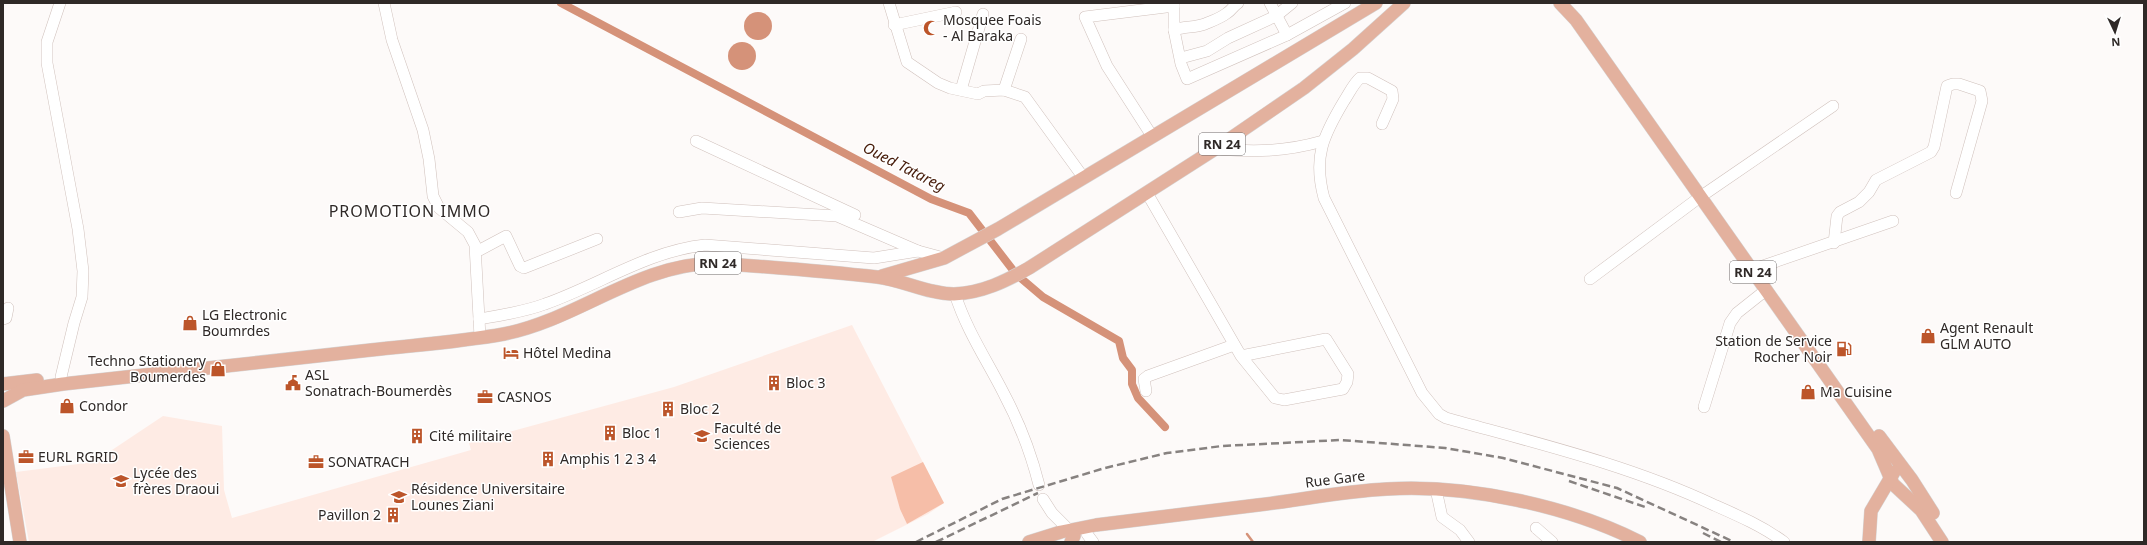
<svg xmlns="http://www.w3.org/2000/svg" width="2147" height="545" viewBox="0 0 2147 545" font-family="'Noto Sans',sans-serif">
	<rect width="100%" height="100%" fill="#fdfaf9"/>
	<polygon fill="#feebe4" points="852,325 944,503 928,514 872,542 29,542 16,472 94,462 163,416 222,426 224,490 232,518 471,450 469,443 674,387"/>
	<polygon fill="#f6bea8" points="923,462 944,503 907,524 900,509 891,477"/>
	<g fill="#d59279">
		<circle cx="758" cy="26" r="14"/>
		<circle cx="742" cy="56" r="14"/>
	</g>
	<g fill="none" stroke-linecap="round" stroke-linejoin="round">
		<polyline stroke="#d59279" stroke-width="2.5" points="1247,534 1253,542"/>
		<polyline stroke="#d59279" stroke-width="8" points="561,3 931,199 969,213 1016,274 1043,297 1119,341 1123,358 1132,370 1132,384 1138,398 1165,427"/>
		<defs>
			<g id="minor">
				<polyline points="60,3 47,42 47,63 78,229 83,271 82,297 74,323 61,377"/>
				<polyline points="384,3 392,40 423,130 429,159 433,196 439,208 468,232 475,245 480,337"/>
				<polyline points="889,3 907,62 938,83 950,88 978,94 984,91 1004,90 1025,97 1083,177"/>
				<path d="M1174,3V30C1185,26 1194,28 1205,24C1212,21 1221,18 1227,13C1232,10 1233,6 1238,3"/>
				<polyline points="1270,3 1287,35"/>
				<polyline points="894,25 956,12"/>
				<polyline points="1174,30 1181,64 1187,79 1287,35 1345,3"/>
				<polyline points="1181,58 1207,51 1228,38 1276,16 1292,3"/>
				<polyline points="961,90 983,14"/>
				<polyline points="1004,90 1021,39"/>
				<path d="M1382,124L1393,99L1392,91L1368,78H1360C1353,84 1349,94 1344,101C1323,136 1313,157 1324,198L1422,393L1439,414L1446,418C1536,443 1629,465 1714,505C1739,516 1762,526 1784,542"/>
				<polyline points="1152,136 1107,66 1085,17 1174,6"/>
				<polyline points="696,141 855,215"/>
				<path d="M1215,149C1255,152 1284,152 1323,141"/>
				<polyline points="1147,193 1241,356 1275,398 1284,400 1343,389 1347,382 1348,374 1326,339 1241,356"/>
				<polyline points="1706,193 1833,106"/>
				<polyline points="679,212 702,208 837,216 918,251"/>
				<polyline points="1834,243 1837,216 1840,212 1859,202 1869,192 1876,180 1931,152 1934,147 1947,86 1953,84 1959,84 1980,91 1982,101 1956,193"/>
				<polyline points="476,252 506,236 520,266 524,268 597,239"/>
				<polyline points="1760,267 1893,221"/>
				<polyline points="1590,279 1700,197"/>
				<path d="M955,294C966,329 986,359 1003,392C1019,422 1031,453 1039,485"/>
				<polyline points="3,319 6,318 8,308"/>
				<path d="M479,319C502,315 524,312 545,304C599,285 648,251 705,245L874,258L918,251L944,258"/>
				<polyline points="1146,391 1144,379 1148,376 1234,345"/>
				<polyline points="1704,407 1730,323 1737,313 1766,290"/>
				<polyline points="1437,494 1442,517 1460,530 1469,542"/>
				<polyline points="1043,499 1052,513 1069,530"/>
				<polyline points="1536,528 1552,542"/>
				<polyline points="1087,534 1093,542"/>
			</g>
			<g id="major">
				<polyline points="1560,3 1576,20 1878,449 1893,484 1921,510 1942,542"/>
				<polyline points="882,276 944,258 998,229 1376,3"/>
				<polyline points="3,384 37,380"/>
				<path d="M3,401L23,390L63,384C166,372 268,362 371,350C415,345 460,342 504,334C579,319 637,264 716,263C769,267 823,271 877,277C903,280 928,294 954,294C982,293 1006,281 1029,268L1215,149L1304,88L1353,49L1404,3"/>
				<polyline points="3,436 20,542"/>
				<polyline points="1879,436 1912,480 1933,513"/>
				<path d="M1029,542L1061,532L1096,525C1150,518 1204,512 1258,505C1301,500 1344,491 1387,489C1467,484 1569,506 1640,542"/>
				<polyline points="1071,542 1074,536"/>
				<polyline points="1869,542 1871,511 1894,472"/>
			</g>
		</defs>
		<use href="#minor" stroke="#d0c1bc" stroke-width="12"/>
		<use href="#major" stroke="#d5d4d4" stroke-width="14"/>
		<use href="#minor" stroke="#fff" stroke-width="11"/>
		<use href="#major" stroke="#e3b19e" stroke-width="13"/>
		<g stroke="#878280" stroke-width="2.5" stroke-dasharray="8 4" stroke-linecap="butt">
			<polyline points="1569,481 1645,507"/>
			<polyline points="1703,533 1721,542"/>
			<polyline points="916,542 1002,499 1105,468 1167,453 1222,446 1341,440 1445,448 1503,458 1617,488 1734,542"/>
			<polyline points="936,542 1038,493"/>
		</g>
	</g>
	<defs>
		<symbol id="mosque-bare" viewBox="-9 -9 18 18"><path d="M3.5-4.9A6 6 0 1 0 3.5 4.9A5 5 0 1 1 3.5-4.9Z" fill="#bc552a" stroke="#fff" stroke-width="2.5" paint-order="stroke"/></symbol>
		<symbol id="shop-bare" viewBox="-9 -9 18 18"><path d="M-5-2.5h2.3a2.7 3.5 0 0 1 5.4 0H5L5.5 6h-11ZM-1.5-2.5h3a1.5 2.3 0 0 0-3 0Z" fill="#bc552a" stroke="#fff" stroke-width="2.5" paint-order="stroke"/></symbol>
		<symbol id="fuel-bare" viewBox="-9 -9 18 18"><path d="M-5.5-6h7V0h2V4h1.3V-2.5L3-4.5l.8-.8L6-3V5H2.5V1h-1V6h-7ZM-4.2-4.7v3.2H.2V-4.7Z" fill="#bc552a" stroke="#fff" stroke-width="2.5" paint-order="stroke"/></symbol>
		<symbol id="hotel-bare" viewBox="-9 -9 18 18"><path d="M-6-4.5h1.5V1H6V5H4.5V3h-9V5H-6ZM-4 0a1.8 1.8 0 1 1 3.6 0ZM.5 0V-2.5h3Q6-2.5 6 0Z" fill="#bc552a" stroke="#fff" stroke-width="2.5" paint-order="stroke"/></symbol>
		<symbol id="civic-bare" viewBox="-9 -9 18 18"><path d="M-.6-6.5H3V-4.5H.6V-3L4-1V1h2V6H-6V1h2V-1L-.6-3ZM-1.2 2.5V6h2.4V2.5Z" fill="#bc552a" stroke="#fff" stroke-width="2.5" paint-order="stroke"/></symbol>
		<symbol id="building-bare" viewBox="-9 -9 18 18"><path d="M-4-6H4V6H1V3H-1V6H-4ZM-2.5-4.3h1.7v1.8h-1.7ZM.8-4.3h1.7v1.8H.8ZM-2.5-1h1.7V.8h-1.7ZM.8-1h1.7V.8H.8Z" fill="#bc552a" stroke="#fff" stroke-width="2.5" paint-order="stroke"/></symbol>
		<symbol id="office-bare" viewBox="-9 -9 18 18"><path d="M-6-3h4V-5.5h4V-3h4V5H-6ZM-1-4.5V-3h2v-1.5ZM-6 0V1H6V0Z" fill="#bc552a" stroke="#fff" stroke-width="2.5" paint-order="stroke"/></symbol>
		<symbol id="university-bare" viewBox="-9 -9 18 18"><path d="M0-5L7-2L0 1L-7-2ZM-4 1L0 2.5L4 1V4Q0 6-4 4Z" fill="#bc552a" stroke="#fff" stroke-width="2.5" paint-order="stroke"/></symbol>
		<symbol id="school-bare" viewBox="-9 -9 18 18"><path d="M0-5L7-2L0 1L-7-2ZM-4 1L0 2.5L4 1V4Q0 6-4 4Z" fill="#bc552a" stroke="#fff" stroke-width="2.5" paint-order="stroke"/></symbol>
	</defs>
	<g fill-rule="evenodd">
		<use href="#mosque-bare" x="920" y="17" width="22" height="22"/>
		<use href="#shop-bare" x="179" y="312" width="22" height="22"/>
		<use href="#shop-bare" x="1917" y="325" width="22" height="22"/>
		<use href="#fuel-bare" x="1833" y="338" width="22" height="22"/>
		<use href="#hotel-bare" x="500" y="342" width="22" height="22"/>
		<use href="#shop-bare" x="207" y="358" width="22" height="22"/>
		<use href="#civic-bare" x="282" y="372" width="22" height="22"/>
		<use href="#building-bare" x="763" y="372" width="22" height="22"/>
		<use href="#shop-bare" x="1797" y="381" width="22" height="22"/>
		<use href="#office-bare" x="474" y="386" width="22" height="22"/>
		<use href="#shop-bare" x="56" y="395" width="22" height="22"/>
		<use href="#building-bare" x="657" y="398" width="22" height="22"/>
		<use href="#building-bare" x="599" y="422" width="22" height="22"/>
		<use href="#building-bare" x="406" y="425" width="22" height="22"/>
		<use href="#university-bare" x="691" y="425" width="22" height="22"/>
		<use href="#office-bare" x="15" y="446" width="22" height="22"/>
		<use href="#building-bare" x="537" y="448" width="22" height="22"/>
		<use href="#office-bare" x="305" y="451" width="22" height="22"/>
		<use href="#school-bare" x="110" y="470" width="22" height="22"/>
		<use href="#university-bare" x="388" y="486" width="22" height="22"/>
		<use href="#building-bare" x="382" y="504" width="22" height="22"/>
	</g>
	<g text-anchor="middle" stroke-width="3" stroke-linejoin="round" paint-order="stroke">
		<g fill="#fff" stroke="#6d6968" stroke-width="1">
			<rect x="1199" y="133" width="46" height="22" rx="3"/>
			<rect x="695" y="252" width="46" height="22" rx="3"/>
			<rect x="1730" y="261" width="46" height="22" rx="3"/>
		</g>
		<g font-size="13" font-weight="bold" fill="#2f2927">
			<text x="1222" y="149">RN 24</text>
			<text x="718" y="268">RN 24</text>
			<text x="1753" y="277">RN 24</text>
		</g>
		<g font-size="14" fill="#2f2927" stroke="#fff" text-anchor="start">
			<text x="943" y="25">Mosquee Foais<tspan x="943" dy="16">- Al Baraka</tspan></text>
			<text x="202" y="320">LG Electronic<tspan x="202" dy="16">Boumrdes</tspan></text>
			<text x="1940" y="333">Agent Renault<tspan x="1940" dy="16">GLM AUTO</tspan></text>
			<text x="1832" y="346" text-anchor="end">Station de Service<tspan x="1832" dy="16">Rocher Noir</tspan></text>
			<text x="523" y="358">Hôtel Medina</text>
			<text x="206" y="366" text-anchor="end">Techno Stationery<tspan x="206" dy="16">Boumerdes</tspan></text>
			<text x="305" y="380">ASL<tspan x="305" dy="16">Sonatrach-Boumerdès</tspan></text>
			<text x="786" y="388">Bloc 3</text>
			<text x="1820" y="397">Ma Cuisine</text>
			<text x="497" y="402">CASNOS</text>
			<text x="79" y="411">Condor</text>
			<text x="680" y="414">Bloc 2</text>
			<text x="714" y="433">Faculté de<tspan x="714" dy="16">Sciences</tspan></text>
			<text x="622" y="438">Bloc 1</text>
			<text x="429" y="441">Cité militaire</text>
			<text x="38" y="462">EURL RGRID</text>
			<text x="560" y="464">Amphis 1 2 3 4</text>
			<text x="328" y="467">SONATRACH</text>
			<text x="133" y="478">Lycée des<tspan x="133" dy="16">frères Draoui</tspan></text>
			<text x="411" y="494">Résidence Universitaire<tspan x="411" dy="16">Lounes Ziani</tspan></text>
			<text x="381" y="520" text-anchor="end">Pavillon 2</text>
		</g>
		<g font-size="14" fill="#2f2927" stroke="#fff">
			<text transform="translate(1335 479) rotate(-7)" y="5">Rue Gare</text>
		</g>
		<g font-size="15" font-style="italic" fill="#471c0a" stroke="#fff">
			<text transform="translate(904 167) rotate(27)" y="5">Oued Tatareg</text>
		</g>
		<g font-size="16" letter-spacing="1" fill="#2f2927" stroke="#fff">
			<text x="410" y="217">PROMOTION IMMO</text>
		</g>
	</g>
	<rect width="2147" height="545" fill="none" stroke="#2f2927" stroke-width="8"/>
	<g transform="translate(2115 32) rotate(176)" stroke="#ffffff" stroke-width="3" paint-order="stroke">
	<path d="M0-3L7 15L0 10L-7 15Z" fill="#2f2927"/>
	<text y="-6" font-size="11" font-weight="bold" text-anchor="middle" fill="#2f2927">N</text>
	</g>
</svg>
